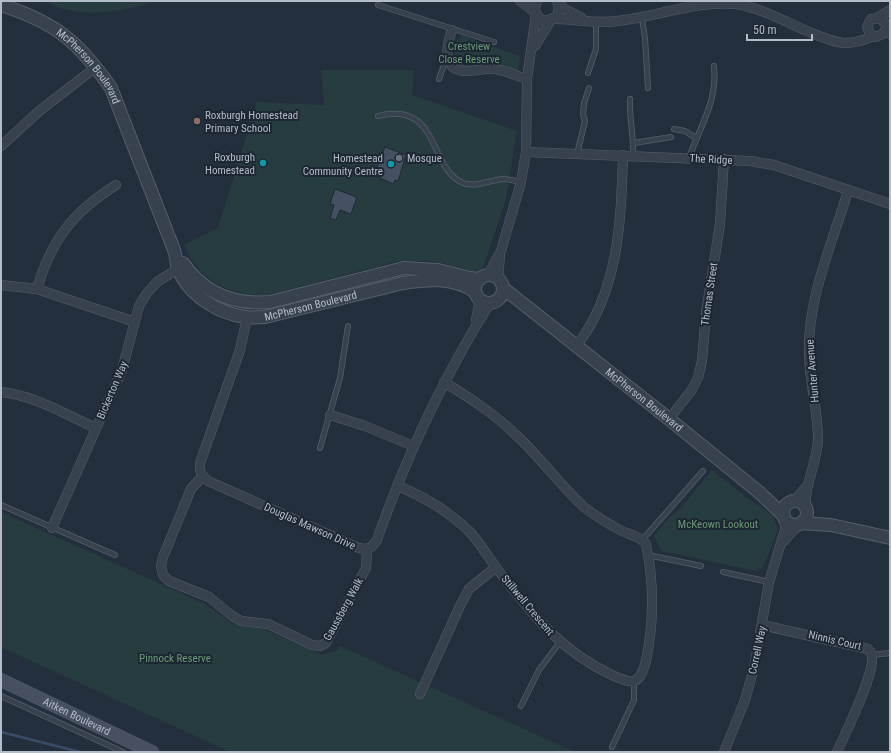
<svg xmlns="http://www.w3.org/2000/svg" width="891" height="753" viewBox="0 0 891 753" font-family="'Roboto Condensed',sans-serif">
	<rect width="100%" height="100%" fill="#242f3e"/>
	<g fill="#263c3f">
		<path d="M46,1H156C127,11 73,21 46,1Z"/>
		<path d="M463,36L520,56L518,71L499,65L465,67C453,61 448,43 463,36Z"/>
		<path d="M321,70H414L412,95L517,131L506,199L483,268L474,271L433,261H399L266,295C227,295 200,281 184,245L218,228L257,102L324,105Z"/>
		<polygon points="712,470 746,497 772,515 778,529 775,538 763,567 756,571 662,551 654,536 669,518 680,509"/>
		<polygon points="1,512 205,604 233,624 243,627 261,628 322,655 338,650 340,646 575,752 230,752 1,647"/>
	</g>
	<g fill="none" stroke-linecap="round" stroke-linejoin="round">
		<polyline stroke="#394c67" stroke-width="2.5" points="1,732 80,752"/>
	</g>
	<g fill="#455162" stroke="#1f2835">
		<polygon points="385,147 406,155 398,181 395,180 393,184 374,175"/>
		<polygon points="335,189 357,197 351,214 340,210 336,220 330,218 334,205 330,204"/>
	</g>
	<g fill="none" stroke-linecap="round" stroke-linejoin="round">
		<defs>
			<g id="service">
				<polyline points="378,5 494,42"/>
				<polyline points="642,18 645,38 648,88"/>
				<polyline points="588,73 596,49 596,22"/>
				<polyline points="439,79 444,65 448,61"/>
				<path d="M630,99C629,118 634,136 633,156"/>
				<path d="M378,116C441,101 427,167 463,183C475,188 490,180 503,179C509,179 515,181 521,182"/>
				<polyline points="674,129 685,131 696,138"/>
				<polyline points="634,143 671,137"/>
				<polyline points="577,154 585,121 583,115 584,103 589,88"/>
				<path d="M689,158C700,126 718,101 714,66"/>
				<polyline points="320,448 340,378 348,326"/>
				<polyline points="1,505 115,555"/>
				<polyline points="643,539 703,471"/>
				<polyline points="648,555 701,566"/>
				<polyline points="723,572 769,582"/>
				<polyline points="872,655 890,653"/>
				<polyline points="1,696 123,752"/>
				<polyline points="521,706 539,670 560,642"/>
				<polyline points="612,747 634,700 634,682"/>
			</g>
			<g id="minor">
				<polyline points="520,1 535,12"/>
				<path d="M537,1C532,10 537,20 547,21L557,16L559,8L557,1"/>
				<polyline points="559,4 566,10 582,18"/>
				<polyline points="877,18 890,10"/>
				<path d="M554,19C575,19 596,24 617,21C658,17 695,0 736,4C761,8 784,21 807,31C819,36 831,42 844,43C854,43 865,40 874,36"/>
				<polyline points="886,28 884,33 876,37 870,34 867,27 871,19 880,18 885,23 890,34"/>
				<path d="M452,30C446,46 442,71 466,71C476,71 485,68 494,69C505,70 517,76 527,79"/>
				<polyline points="535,46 551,20"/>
				<polyline points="1,146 38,112 96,67"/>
				<polyline points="526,152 750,161 774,165 890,204"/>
				<polyline points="488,275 501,251 521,182 526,152 527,79 536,14"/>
				<polyline points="498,278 500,256"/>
				<polyline points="1,285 37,289 135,322"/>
				<path d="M37,289C51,240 73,212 116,185"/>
				<path d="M247,318L240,350L200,463C199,472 201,475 208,481L359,548C368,550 372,548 377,540C406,457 443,378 490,303"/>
				<polyline points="476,320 480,300"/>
				<path d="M577,345C619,291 621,221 623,155"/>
				<path d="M1,392C34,395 66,415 96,428"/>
				<polyline points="330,415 365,426 413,446"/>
				<polyline points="669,419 691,391 698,378 702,361 706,313 720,224 724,159"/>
				<polyline points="202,477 191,489 163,557 161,566 163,575 169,581 209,597 231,615 241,621 268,624 312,645 320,646 326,643 366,568 367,550"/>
				<path d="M398,486C425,497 448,511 469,531C480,543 488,557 498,570C532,614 560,651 612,675C633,685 640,685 646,661C654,622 654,582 646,544C639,535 629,535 620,530C607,523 595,516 584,507C560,485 541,458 517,436C495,414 470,398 444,382"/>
				<polyline points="794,501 806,487"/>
				<path d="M806,508C804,485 817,463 818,440C818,411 810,384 809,355C807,299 832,244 848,191"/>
				<polyline points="52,528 122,370 139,306 147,293 157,282 184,265"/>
				<polyline points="784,541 798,525"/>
				<path d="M762,625L868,649C870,651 872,654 872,657C874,676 846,732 837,752"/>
				<polyline points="420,694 460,606 469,589 496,567"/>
				<polyline points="724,752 745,700 754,668 769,582 785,530 785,519"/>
			</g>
			<g id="tertiary">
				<path id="s1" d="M1,5C55,22 79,42 111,88L174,250C176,255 176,262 178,268C188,295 219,314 246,317C252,318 259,317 265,317L403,283C428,279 454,277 475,292"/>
				<path d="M183,263C204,294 234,305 270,302L404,268L438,270L470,278L480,279"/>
				<circle cx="489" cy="289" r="14"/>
				<path id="s2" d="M503,288L669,419L760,493L784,516"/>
				<circle cx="795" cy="513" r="12"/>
				<polyline points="801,523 831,525 890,538"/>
			</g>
			<g id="secondary">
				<path id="s3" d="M1,680L152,752"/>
			</g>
		</defs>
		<use href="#service" stroke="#565f6c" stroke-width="6"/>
		<use href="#minor" stroke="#565f6c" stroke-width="10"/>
		<use href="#tertiary" stroke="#565f6c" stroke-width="14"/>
		<use href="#secondary" stroke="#565f6c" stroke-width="14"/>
		<use href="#service" stroke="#38414e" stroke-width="4.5"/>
		<use href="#minor" stroke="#38414e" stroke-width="9"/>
		<use href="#tertiary" stroke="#38414e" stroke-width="12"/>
		<use href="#secondary" stroke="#465061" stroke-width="13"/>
	</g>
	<circle fill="#8d6e63" stroke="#1d2633" stroke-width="1.5" cx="197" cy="121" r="4"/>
	<circle fill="#6b7280" stroke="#1d2633" stroke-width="1.5" cx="399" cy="158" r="4"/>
	<g fill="#0f9aa8" stroke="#1d2633" stroke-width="1.5">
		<circle cx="263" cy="163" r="4"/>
		<circle cx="391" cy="164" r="4"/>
	</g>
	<g text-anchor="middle" stroke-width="4" stroke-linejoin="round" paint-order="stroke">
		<g font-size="11" fill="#6b9a76" stroke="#1d2633">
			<text x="469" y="50">Crestview<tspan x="469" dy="13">Close Reserve</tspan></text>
			<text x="718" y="528">McKeown Lookout</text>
			<text x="175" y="662">Pinnock Reserve</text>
		</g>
		<g font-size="11" fill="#b4bcc9" stroke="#1d2633">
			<text dy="4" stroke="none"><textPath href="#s1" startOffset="110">McPherson Boulevard</textPath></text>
			<text transform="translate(711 159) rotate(3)" y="4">The Ridge</text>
			<text transform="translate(709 294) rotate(-82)" y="4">Thomas Street</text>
			<text dy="4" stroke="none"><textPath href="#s1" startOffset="487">McPherson Boulevard</textPath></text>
			<text transform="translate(812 371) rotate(-95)" y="4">Hunter Avenue</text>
			<text transform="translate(112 390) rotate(-67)" y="4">Bickerton Way</text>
			<text dy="4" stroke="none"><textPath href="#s2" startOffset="180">McPherson Boulevard</textPath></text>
			<text transform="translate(310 526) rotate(24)" y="4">Douglas Mawson Drive</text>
			<text transform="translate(528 605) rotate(50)" y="4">Stillwell Crescent</text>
			<text transform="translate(343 609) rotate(-61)" y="4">Gaussberg Walk</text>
			<text transform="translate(835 640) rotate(13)" y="4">Ninnis Court</text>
			<text transform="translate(757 650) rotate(-78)" y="4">Correll Way</text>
			<text dy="4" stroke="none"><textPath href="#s3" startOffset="84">Aitken Boulevard</textPath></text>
		</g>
		<g font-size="11" fill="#b4bcc9" stroke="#1d2633" text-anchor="start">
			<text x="205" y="119">Roxburgh Homestead<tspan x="205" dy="13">Primary School</tspan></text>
			<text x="255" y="161" text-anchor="end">Roxburgh<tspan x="255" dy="13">Homestead</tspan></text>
			<text x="383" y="162" text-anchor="end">Homestead<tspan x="383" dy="13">Community Centre</tspan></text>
			<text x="407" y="162">Mosque</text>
		</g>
	</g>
	<rect width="891" height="753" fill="none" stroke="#b4bcc9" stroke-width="4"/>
	<path d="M747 34v6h65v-6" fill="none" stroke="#b4bcc9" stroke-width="2"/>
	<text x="753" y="34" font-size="12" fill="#b4bcc9" stroke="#1d2633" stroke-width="3" paint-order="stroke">50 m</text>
</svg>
